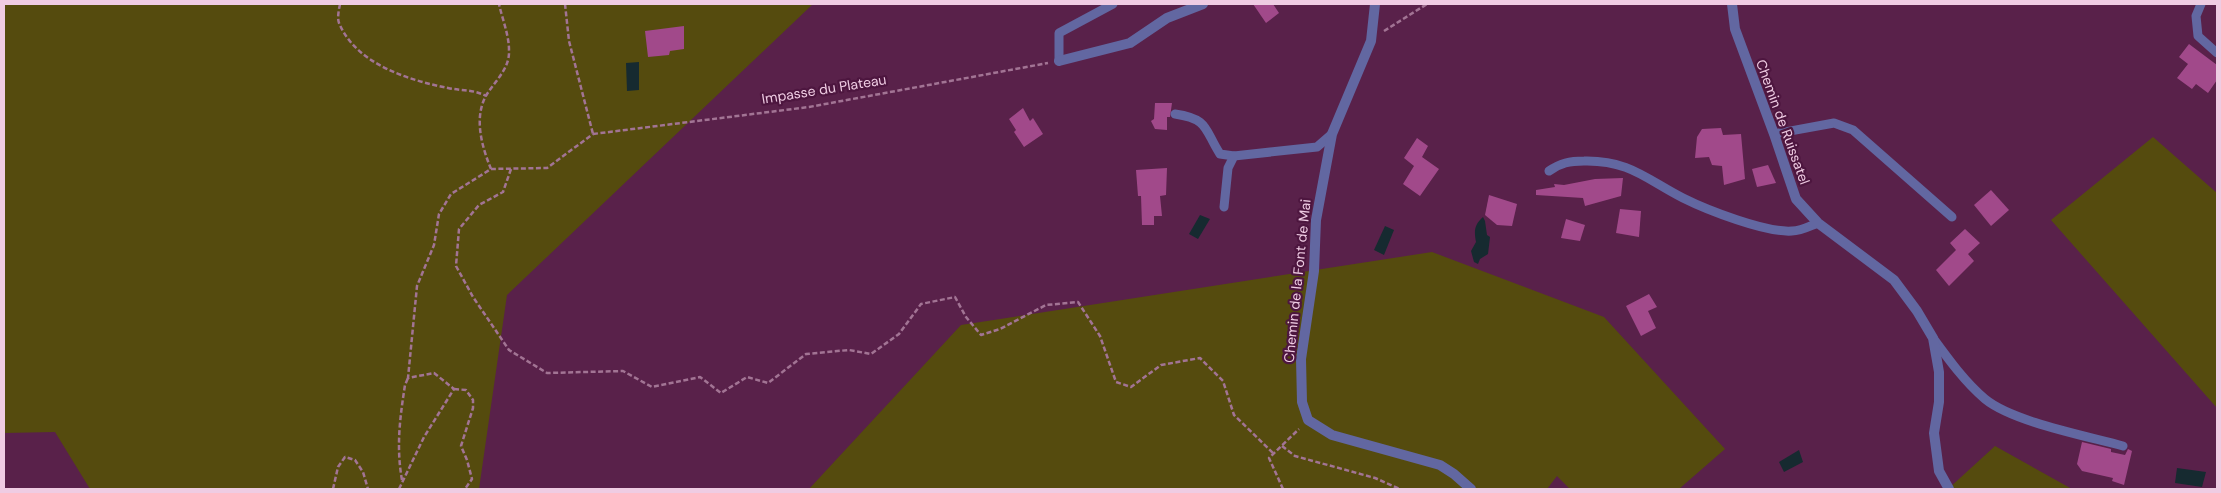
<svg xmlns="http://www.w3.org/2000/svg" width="2221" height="493" viewBox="0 0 2221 493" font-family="'DM Sans',sans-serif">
	<rect width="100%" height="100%" fill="#59214a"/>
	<g fill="#554b0e">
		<polygon points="4,4 813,4 507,295 479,489 90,489 55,432 4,433"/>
		<polygon points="2153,137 2217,193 2217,408 2051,220"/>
		<polygon points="1432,252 1604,317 1725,449 1679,489 1570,489 1557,476 1547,489 809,489 961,325"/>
		<polygon points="1995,446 2072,489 1948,489"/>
	</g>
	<g fill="#162a30">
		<polygon points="639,62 639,90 627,91 626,63"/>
		<polygon points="1200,215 1210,219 1198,239 1189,234"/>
		<path d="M1483,217L1485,221L1487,235L1490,237L1488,254L1480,259L1478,264L1474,262L1471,251L1476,242C1474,231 1474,225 1483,217Z"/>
		<polygon points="1385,226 1394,230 1384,255 1374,250"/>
		<polygon points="1799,450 1803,462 1784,472 1779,462"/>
		<polygon points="2177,468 2206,472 2202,487 2175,483"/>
	</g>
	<g fill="#a1498a">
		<polygon points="1253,4 1273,4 1279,13 1266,23"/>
		<polygon points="684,26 684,49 670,51 669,55 648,57 645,31"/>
		<polygon points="2189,44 2217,65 2217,80 2208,93 2196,84 2192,89 2177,78 2188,64 2179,57"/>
		<polygon points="1155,103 1172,103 1170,117 1167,117 1167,130 1155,129 1151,121 1154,119"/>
		<polygon points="1023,108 1030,121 1033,118 1043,134 1024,147 1014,132 1016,130 1009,119"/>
		<polygon points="1721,128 1723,135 1741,134 1745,179 1724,185 1722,166 1712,165 1709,157 1695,158 1697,137 1702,129"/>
		<polygon points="1417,138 1428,146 1422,157 1439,169 1420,196 1403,184 1414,166 1404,158"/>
		<polygon points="1768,165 1776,183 1757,187 1752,169"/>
		<polygon points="1167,168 1166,195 1160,196 1162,216 1154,216 1154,225 1142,225 1141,196 1138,196 1136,170"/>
		<polygon points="1623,178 1621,196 1585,206 1583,198 1536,195 1536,190 1555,187 1554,184 1564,185 1595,179"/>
		<polygon points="1991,190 2009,210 1991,226 1974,205"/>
		<polygon points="1489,195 1517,204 1512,226 1497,225 1485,215"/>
		<polygon points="1620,209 1641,211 1639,237 1616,233"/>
		<polygon points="1566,219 1585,225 1580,241 1561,238"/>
		<polygon points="1965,229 1980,243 1968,254 1974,261 1949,286 1936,270 1956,250 1950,243"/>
		<polygon points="1649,294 1657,307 1648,311 1656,328 1641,336 1626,306"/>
		<polygon points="2082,442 2111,449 2111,452 2125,455 2128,449 2132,451 2124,485 2112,481 2113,478 2082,471 2077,464"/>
	</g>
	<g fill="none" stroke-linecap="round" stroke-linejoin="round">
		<g stroke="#a27494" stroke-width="2.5" stroke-dasharray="5 2.5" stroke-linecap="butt">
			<path d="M340,4C339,9 337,18 339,23C356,64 408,80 448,88C462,91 473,89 486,96"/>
			<polyline points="565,4 569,41 593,134"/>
			<polyline points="1384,31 1427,4"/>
			<polyline points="593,134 809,107 1048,63"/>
			<path d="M491,169C482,147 473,117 487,94C496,80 510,68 509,50C509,35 502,18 499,4"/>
			<polyline points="511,169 503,192 479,205 459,229 456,266 473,297 509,350 547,373 623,371 652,387 700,377 721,393 747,377 768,383 806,354 849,350 871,354 899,334 921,304 955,297 966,317 981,335 1000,329 1046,305 1078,302 1100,336 1116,382 1131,387 1161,365 1200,358 1223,381 1234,415 1274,454"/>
			<polyline points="454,389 466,390 473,400 473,408 461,446 467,460 472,479 465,489"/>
			<polyline points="1282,446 1295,456 1375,478 1400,489"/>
			<path d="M402,480C396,447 400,417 405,385L408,378"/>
			<polyline points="333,489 338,467 345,457 355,460 363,472 368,489"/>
			<polyline points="399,489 424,437 454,389 434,373 408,378 417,286 434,245 439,214 451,194 491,169 547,168 593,134"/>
			<polyline points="1283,489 1269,458 1299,429"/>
		</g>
		<g stroke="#6267a1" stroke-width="9">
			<polyline points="2201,4 2196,16 2198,36 2217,53"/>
			<polyline points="1059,61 1059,33 1113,4"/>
			<path d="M1175,114C1209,119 1204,129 1220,154L1234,156"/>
			<polyline points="1774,134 1834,123 1853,130 1952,217"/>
			<path d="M1549,171C1560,163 1570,161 1584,161C1629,160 1646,179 1683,198C1707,210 1766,233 1792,231C1801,231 1810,226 1818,223"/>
			<polyline points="1224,207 1228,168 1234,156 1317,147 1332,134"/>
			<path d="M1933,338C1949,360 1965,382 1985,399C2013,422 2087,436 2123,446"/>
		</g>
		<g stroke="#6267a1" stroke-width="10">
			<polyline points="1375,4 1371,41 1332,134 1316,220 1314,271 1301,359 1302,402 1308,420 1332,435 1440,465 1454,474 1471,489"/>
			<polyline points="1732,4 1735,29 1774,134 1796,199 1818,223 1894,280 1917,311 1933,338 1939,372 1939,402 1934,433 1939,471 1949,489"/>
			<polyline points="1059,61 1130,43 1167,18 1203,4"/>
		</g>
	</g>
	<g text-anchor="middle" stroke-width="4.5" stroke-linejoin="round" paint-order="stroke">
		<g font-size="14" fill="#efcce3" stroke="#4d163f">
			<text transform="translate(824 89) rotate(-9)" y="5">Impasse du Plateau</text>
			<text transform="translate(1783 122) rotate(70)" y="5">Chemin de Ruissatel</text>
			<text transform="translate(1297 281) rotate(-84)" y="5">Chemin de la Font de Mai</text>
		</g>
	</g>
	<rect width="2221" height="493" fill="none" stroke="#efcce3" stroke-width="10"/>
</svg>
